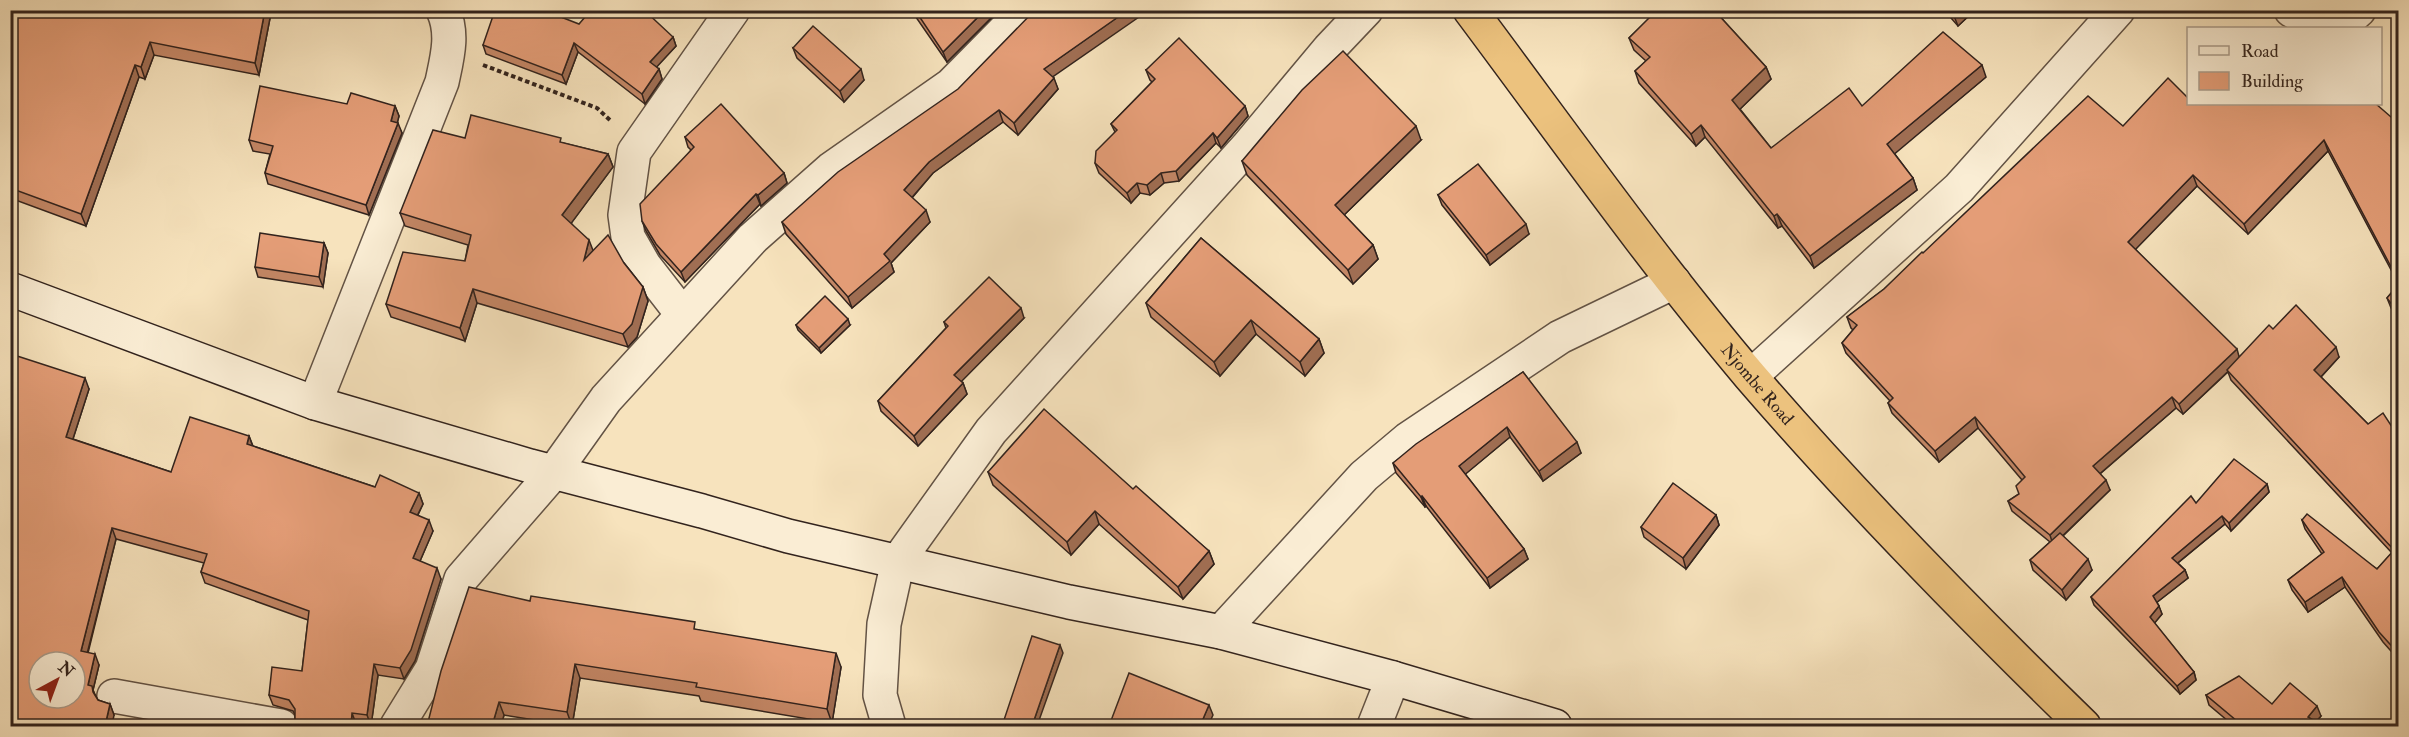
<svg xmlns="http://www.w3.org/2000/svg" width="2409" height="737" viewBox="0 0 2409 737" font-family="'IM FELL Double Pica',serif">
	<rect width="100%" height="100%" fill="#f7e3bd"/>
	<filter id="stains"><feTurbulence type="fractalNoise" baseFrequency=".00333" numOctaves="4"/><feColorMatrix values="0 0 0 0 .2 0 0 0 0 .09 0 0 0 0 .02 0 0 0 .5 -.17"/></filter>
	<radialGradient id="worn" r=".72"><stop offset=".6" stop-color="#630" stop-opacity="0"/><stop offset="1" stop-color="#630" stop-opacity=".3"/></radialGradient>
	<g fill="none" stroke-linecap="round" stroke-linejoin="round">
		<defs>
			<g id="minor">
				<path d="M2291,10C2311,22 2341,28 2359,10"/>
				<polyline points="682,314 644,265 628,237 625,215 634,152 733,10"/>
				<polyline points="1751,376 1959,188 2118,10"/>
				<path d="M315,403L442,82C447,58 454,34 443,10"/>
				<polyline points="1221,632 1364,476 1408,439 1560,337 1674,282"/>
				<polyline points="114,696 281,726"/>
				<polyline points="397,726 432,669 461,579 554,472 606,399 753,238 831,169 951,85 1025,10"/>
				<polyline points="889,726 880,695 884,624 898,561 991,431 1248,146 1329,49 1366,10"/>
				<polyline points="1374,726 1393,678"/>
			</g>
			<polyline id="secondary" points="10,289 315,403 530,466 702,511 788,536 1069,602 1221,632 1393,678 1555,726"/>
			<g id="trunk">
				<path id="s1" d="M1470,10C1562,133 1651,259 1750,376C1855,498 1969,614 2084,726"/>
			</g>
		</defs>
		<use href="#minor" stroke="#635345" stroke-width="36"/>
		<use href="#secondary" stroke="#32231d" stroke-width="36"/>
		<use href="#trunk" stroke="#32231d" stroke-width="36"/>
		<polyline stroke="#32231d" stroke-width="4" stroke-dasharray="4.5 3" stroke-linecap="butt" points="483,65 597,108 612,122"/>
		<use href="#minor" stroke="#faedd4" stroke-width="33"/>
		<use href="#secondary" stroke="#faedd4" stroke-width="33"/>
		<use href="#trunk" stroke="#ecc27e" stroke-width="33"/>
	</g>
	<g fill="#c48766" stroke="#32231d" stroke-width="1.5">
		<polygon points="10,10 278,10 277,14 271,13 259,75 154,55 145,79 139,77 86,226 10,198"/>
		<polygon points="911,10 993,10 995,14 947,62"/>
		<polygon points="1653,10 1714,10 1766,67 1771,79 1740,109 1771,148 1862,106 1986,77 1894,153 1913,178 1917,190 1814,268 1782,226 1778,228 1705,137 1696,146 1639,83 1635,71 1646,61 1634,50 1629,38 1655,13"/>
		<polygon points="1944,10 1975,10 1958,26"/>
		<polygon points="579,24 673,37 676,46 656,67 659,69 662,79 645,104 578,52 566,84 486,54 483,45"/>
		<polygon points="793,48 864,80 844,102 797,58"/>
		<polygon points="1146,70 1245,106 1248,116 1221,148 1216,143 1179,181 1164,183 1150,195 1140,193 1131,203 1099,173 1095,163 1115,132 1111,124 1152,82 1150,80"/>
		<polygon points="1053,77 1058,89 1018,135 1003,122 933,173 912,198 930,222 891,263 894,272 852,308 786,234 782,222"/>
		<polygon points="347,104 395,106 399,116 397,123 402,133 369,215 268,184 265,173 270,154 253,151 249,140"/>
		<polygon points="2188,104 2398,123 2398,283 2328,151 2248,234 2197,186 2135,249 2239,357 2273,329 2339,357 2321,377 2368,424 2398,436 2398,659 2383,642 2345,587 2308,612 2292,590 2288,580 2322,554 2305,529 2302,520 2377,569 2392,553 2231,380 2228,372 2183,414 2176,408 2100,474 2110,490 2063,536 2092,570 2066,600 2033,570 2030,560 2050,542 2012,511 2008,501 2019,494 2022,480 1978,428 1939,462 1892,413 1888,403 1890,401 1846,353 1842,343 1853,330 1851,328 1847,317 1884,289 1923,253 2123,126"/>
		<polygon points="685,137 784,173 787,183 761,206 760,204 685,282 660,255 646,231 642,221 691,150 688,147"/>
		<polygon points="465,138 563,143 608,154 613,167 571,223 593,251 624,263 643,287 648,301 637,337 628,347 477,303 465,341 391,317 386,304 465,261 468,245 405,226 400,213"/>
		<polygon points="1421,140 1344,215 1373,245 1378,259 1353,284 1247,175 1242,161"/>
		<polygon points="1438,195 1529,234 1490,265 1442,205"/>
		<polygon points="1201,238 1319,339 1324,353 1305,376 1256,334 1220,376 1151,317 1146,303"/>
		<polygon points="324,243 328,253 323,287 258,277 255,267"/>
		<polygon points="2398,285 2398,318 2391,308 2387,298"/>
		<polygon points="1024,318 961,381 963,383 967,394 918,446 881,411 878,401 946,328 944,322"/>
		<polygon points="796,325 850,325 821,353 798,330"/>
		<polygon points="10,356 89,389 73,439 171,472 249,436 253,446 375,487 419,493 423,504 418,515 433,531 420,561 441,579 415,661 404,679 378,675 371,726 295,719 295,715 293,711 273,705 269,695 302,671 308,620 205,583 201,572 204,563 116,539 88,653 99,665 93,690 95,695 98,700 110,704 114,715 10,726"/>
		<polygon points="1523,372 1581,453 1543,481 1510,437 1465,474 1524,549 1528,559 1490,588 1426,506 1425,507 1396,473 1393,463"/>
		<polygon points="988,472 1133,489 1209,551 1214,564 1183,599 1099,524 1071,555 993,485"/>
		<polygon points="2267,484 2269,492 2231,531 2225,524 2178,563 2185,570 2188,578 2157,602 2162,614 2154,623 2194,672 2196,680 2180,694 2094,605 2091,597 2196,503"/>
		<polygon points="1716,515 1719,525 1686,569 1644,537 1641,527"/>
		<polygon points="530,601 698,630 841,667 832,723 701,701 699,696 580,678 572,726 504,715 501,726 427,726"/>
		<polygon points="2206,695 2272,704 2321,716 2316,722 2323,726 2234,726 2209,705"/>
	</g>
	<g fill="#a06e53" stroke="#32231d" stroke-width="1.5">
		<polygon points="265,10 270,10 271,13 259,75 255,63"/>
		<polygon points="985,10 993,10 995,14 947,62 943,52"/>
		<polygon points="1128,10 1149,10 1048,80 1044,69"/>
		<polygon points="1565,10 1572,10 1566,15"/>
		<polygon points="1960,10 1975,10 1958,26 1954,16"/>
		<polygon points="673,37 676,46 653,71 650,62"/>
		<polygon points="150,42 154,55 145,79 141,67"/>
		<polygon points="574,43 578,52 566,84 562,75"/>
		<polygon points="135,65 139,77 86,226 81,214"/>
		<polygon points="1982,65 1986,77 1892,156 1887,144"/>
		<polygon points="1766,67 1771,79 1737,112 1732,100"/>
		<polygon points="659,69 662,79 645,104 642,94"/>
		<polygon points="861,69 864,80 844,102 840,91"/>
		<polygon points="1054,78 1058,89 1018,135 1014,123"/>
		<polygon points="395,106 399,116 395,132 391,121"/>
		<polygon points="1245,106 1248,116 1221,148 1217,138"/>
		<polygon points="999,110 1003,122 933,173 908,202 904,190 929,162"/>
		<polygon points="398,123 402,133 369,215 366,205"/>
		<polygon points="1701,125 1705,137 1696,146 1691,134"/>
		<polygon points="1416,126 1421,140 1340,219 1335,205"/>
		<polygon points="1213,133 1216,143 1179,181 1176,171"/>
		<polygon points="2324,140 2328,151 2248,234 2244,224"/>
		<polygon points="608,154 613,167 567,229 562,215"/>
		<polygon points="784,173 787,183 761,206 758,195"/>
		<polygon points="1161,173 1164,183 1150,195 1147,185"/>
		<polygon points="2193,175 2197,186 2132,253 2128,242"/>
		<polygon points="1913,178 1917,190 1814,268 1810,256"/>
		<polygon points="1137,183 1140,193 1131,203 1127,193"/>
		<polygon points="756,194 760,204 685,282 681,272"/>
		<polygon points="926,210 930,222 891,263 894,272 852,308 848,297 884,254"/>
		<polygon points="1777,214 1782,226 1778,228 1774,216"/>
		<polygon points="1526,224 1529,234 1490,265 1486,255"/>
		<polygon points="589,240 594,253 584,260"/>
		<polygon points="324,243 328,253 323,287 319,277"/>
		<polygon points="1373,245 1378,259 1353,284 1348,270"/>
		<polygon points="643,287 648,301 637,337 628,347 623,334"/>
		<polygon points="473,289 477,303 465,341 460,328"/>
		<polygon points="1021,308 1024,318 958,385 954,375"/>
		<polygon points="848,319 850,325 821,353 819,348"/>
		<polygon points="1251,320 1256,334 1220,376 1214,362"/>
		<polygon points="1319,339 1324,353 1305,376 1300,362"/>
		<polygon points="2336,347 2339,357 2318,380 2314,370"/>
		<polygon points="2237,349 2240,360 2183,414 2179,404"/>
		<polygon points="85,378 89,389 70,448 66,437"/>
		<polygon points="963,383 967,394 918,446 914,436"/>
		<polygon points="2172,397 2176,408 2096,477 2093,466"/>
		<polygon points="1975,417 1978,428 1939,462 1935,451"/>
		<polygon points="1507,427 1510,437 1462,477 1459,466"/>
		<polygon points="249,436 253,447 247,444"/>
		<polygon points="1577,442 1581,453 1543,481 1539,471"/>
		<polygon points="2106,480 2110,490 2053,545 2050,535"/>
		<polygon points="2267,484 2269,492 2231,531 2229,523"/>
		<polygon points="419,493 423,504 414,522 410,512"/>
		<polygon points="1422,496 1426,506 1425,507 1421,497"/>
		<polygon points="1095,511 1099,524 1071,555 1067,542"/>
		<polygon points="1716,515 1719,525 1686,569 1683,558"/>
		<polygon points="2222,516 2225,524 2175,565 2172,558"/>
		<polygon points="429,520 433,531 417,568 413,558"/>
		<polygon points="112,528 116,539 85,662 81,651"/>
		<polygon points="1524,549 1528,559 1490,588 1487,578"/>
		<polygon points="1209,551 1214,564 1183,599 1178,587"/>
		<polygon points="2088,559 2092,570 2066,600 2062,590"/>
		<polygon points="437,568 441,579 415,661 404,679 400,668"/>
		<polygon points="2185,570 2188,578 2156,603 2153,596"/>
		<polygon points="2342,577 2345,587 2308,612 2305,602"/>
		<polygon points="2159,606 2162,614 2153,625 2150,617"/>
		<polygon points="1060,645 1063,653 1037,726 1032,726"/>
		<polygon points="836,653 841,667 832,723 827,709"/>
		<polygon points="95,654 99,665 93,690 96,697 88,685"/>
		<polygon points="374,664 378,675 371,726 367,715"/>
		<polygon points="575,664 580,678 572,726 567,712"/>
		<polygon points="2194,672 2196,680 2180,694 2177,686"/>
		<polygon points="499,702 504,715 501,726 492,726"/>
		<polygon points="110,704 114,715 112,726 105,726"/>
		<polygon points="1209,705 1213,715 1208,726 1200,726"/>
		<polygon points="2317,706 2321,716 2312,726 2308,717"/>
		<polygon points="352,713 356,724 356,726 351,726"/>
	</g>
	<g fill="#e49d77" stroke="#32231d" stroke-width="1.5" fill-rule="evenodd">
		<polygon points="10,10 265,10 255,63 150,42 141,67 135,65 81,214 10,188"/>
		<polygon points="495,10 543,10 579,24 591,10 644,10 673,37 650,62 659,69 642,94 574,43 562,75 483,45"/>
		<polygon points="915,10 985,10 943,52"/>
		<polygon points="1035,10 1128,10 1044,69 1054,78 1014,123 999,110 929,162 904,190 926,210 884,254 890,261 848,297 782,222 838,172 958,89"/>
		<polygon points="1657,10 1714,10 1766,67 1732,100 1771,148 1849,88 1862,106 1943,32 1982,65 1887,144 1913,178 1810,256 1777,214 1774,216 1701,125 1691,134 1635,71 1650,57 1629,38"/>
		<polygon points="1950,10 1960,10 1954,16"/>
		<polygon points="813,26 861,69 840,91 793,48"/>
		<polygon points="1179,38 1245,106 1217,138 1213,133 1176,171 1161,173 1147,185 1137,183 1127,193 1095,163 1096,151 1117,130 1111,124 1155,79 1146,70"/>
		<polygon points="1343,51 1416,126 1335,205 1373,245 1348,270 1242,161 1302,90"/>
		<polygon points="2168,78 2188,98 2188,104 2376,104 2398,123 2398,280 2324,140 2244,224 2193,175 2128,242 2237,349 2179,404 2172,397 2093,466 2106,480 2050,535 2008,501 2019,494 2016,486 2025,477 1975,417 1935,451 1888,403 1893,398 1842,343 1857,325 1847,317 1884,289 1922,252 1923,253 2088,96 2123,126"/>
		<polygon points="260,86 347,104 351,93 395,106 391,121 398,123 366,205 265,173 273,146 249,140"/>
		<polygon points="721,104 784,173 758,195 756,194 681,272 656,244 642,221 640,204 694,147 685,137"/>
		<polygon points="471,115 561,138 560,142 608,154 562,215 589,240 584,260 608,235 624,263 643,287 632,324 623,334 473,289 460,328 386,304 403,252 465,261 471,235 400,213 433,130 465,138"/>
		<polygon points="1478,164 1526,224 1486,255 1438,195"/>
		<polygon points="260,233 324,243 319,277 255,267"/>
		<polygon points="1201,238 1319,339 1300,362 1251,320 1214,362 1146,303"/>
		<polygon points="989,277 1021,308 954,375 963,383 914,436 878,401 948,326 944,322"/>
		<polygon points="2398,285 2398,313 2387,298"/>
		<polygon points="825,296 848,319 819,348 796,325"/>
		<polygon points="2296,305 2336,347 2314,370 2368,424 2383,413 2398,436 2398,653 2379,632 2342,577 2305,602 2288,580 2324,552 2302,520 2307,514 2377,569 2394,550 2227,370 2269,325 2273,329"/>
		<path d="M11,354L85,378L66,437L171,472L190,417L249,436L247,444L375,487L380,475L419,493L410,512L429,520L413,558L437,568L411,650L400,668L374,664L367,715L352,713L351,726H291L295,719V709L289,700L269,695L272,667L302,671L309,611L201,572L207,554L112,528L81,651L95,654L88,685L92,686L93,692L98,700L110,704L105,726H10V356ZM39,662H75V698H39Z"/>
		<polygon points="1523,372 1577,442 1539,471 1507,427 1459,466 1524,549 1487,578 1422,496 1421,497 1393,463 1416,444"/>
		<polygon points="1044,409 1133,489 1136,486 1209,551 1178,587 1095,511 1067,542 988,472"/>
		<polygon points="2234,459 2267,484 2229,523 2222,516 2172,558 2185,570 2153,596 2159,606 2150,617 2194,672 2177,686 2091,597 2191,496 2196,503"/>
		<polygon points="1673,483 1716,515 1683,558 1641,527"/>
		<polygon points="2060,533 2088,559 2062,590 2030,560"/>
		<polygon points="469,587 530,601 531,596 695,622 694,629 836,653 827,709 696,687 697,683 575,664 567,712 499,702 492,726 427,726 441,671"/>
		<polygon points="1032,636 1060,645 1032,726 1002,726"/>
		<polygon points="1129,673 1209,705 1200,726 1109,726"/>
		<polygon points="2239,676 2272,704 2290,683 2317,706 2308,717 2323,726 2243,726 2206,695"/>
	</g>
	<g text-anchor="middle" stroke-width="4.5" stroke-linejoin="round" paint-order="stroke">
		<g font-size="18" fill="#32231d" stroke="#faedd4">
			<text dy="6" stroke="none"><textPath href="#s1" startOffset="472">Njombe Road</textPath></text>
		</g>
	</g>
	<rect width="2409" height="737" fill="none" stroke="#f7e3bd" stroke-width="36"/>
	<rect x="12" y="12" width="2385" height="713" fill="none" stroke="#32231d" stroke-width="3"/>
	<rect x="18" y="18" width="2373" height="701" fill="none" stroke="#32231d" stroke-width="1.5"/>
	<rect x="2187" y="27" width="195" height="78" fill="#faedd4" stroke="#aa9c8b" stroke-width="1.5"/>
	<rect x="2199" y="46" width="30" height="9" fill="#faedd4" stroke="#aa9c8b" stroke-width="1.5"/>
	<text x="2241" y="57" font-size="18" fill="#32231d">Road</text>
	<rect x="2199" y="72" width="30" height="18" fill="#e49d77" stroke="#aa9c8b" stroke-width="1.5"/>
	<text x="2241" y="87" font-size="18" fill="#32231d">Building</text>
	<g transform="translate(57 680) rotate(41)"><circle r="28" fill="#faedd4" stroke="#aa9c8b" stroke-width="1.5"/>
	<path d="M0-4.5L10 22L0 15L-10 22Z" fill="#8f2418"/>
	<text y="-9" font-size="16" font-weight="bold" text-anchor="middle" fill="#32231d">N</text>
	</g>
	<rect width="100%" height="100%" filter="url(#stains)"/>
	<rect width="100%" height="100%" fill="url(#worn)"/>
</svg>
